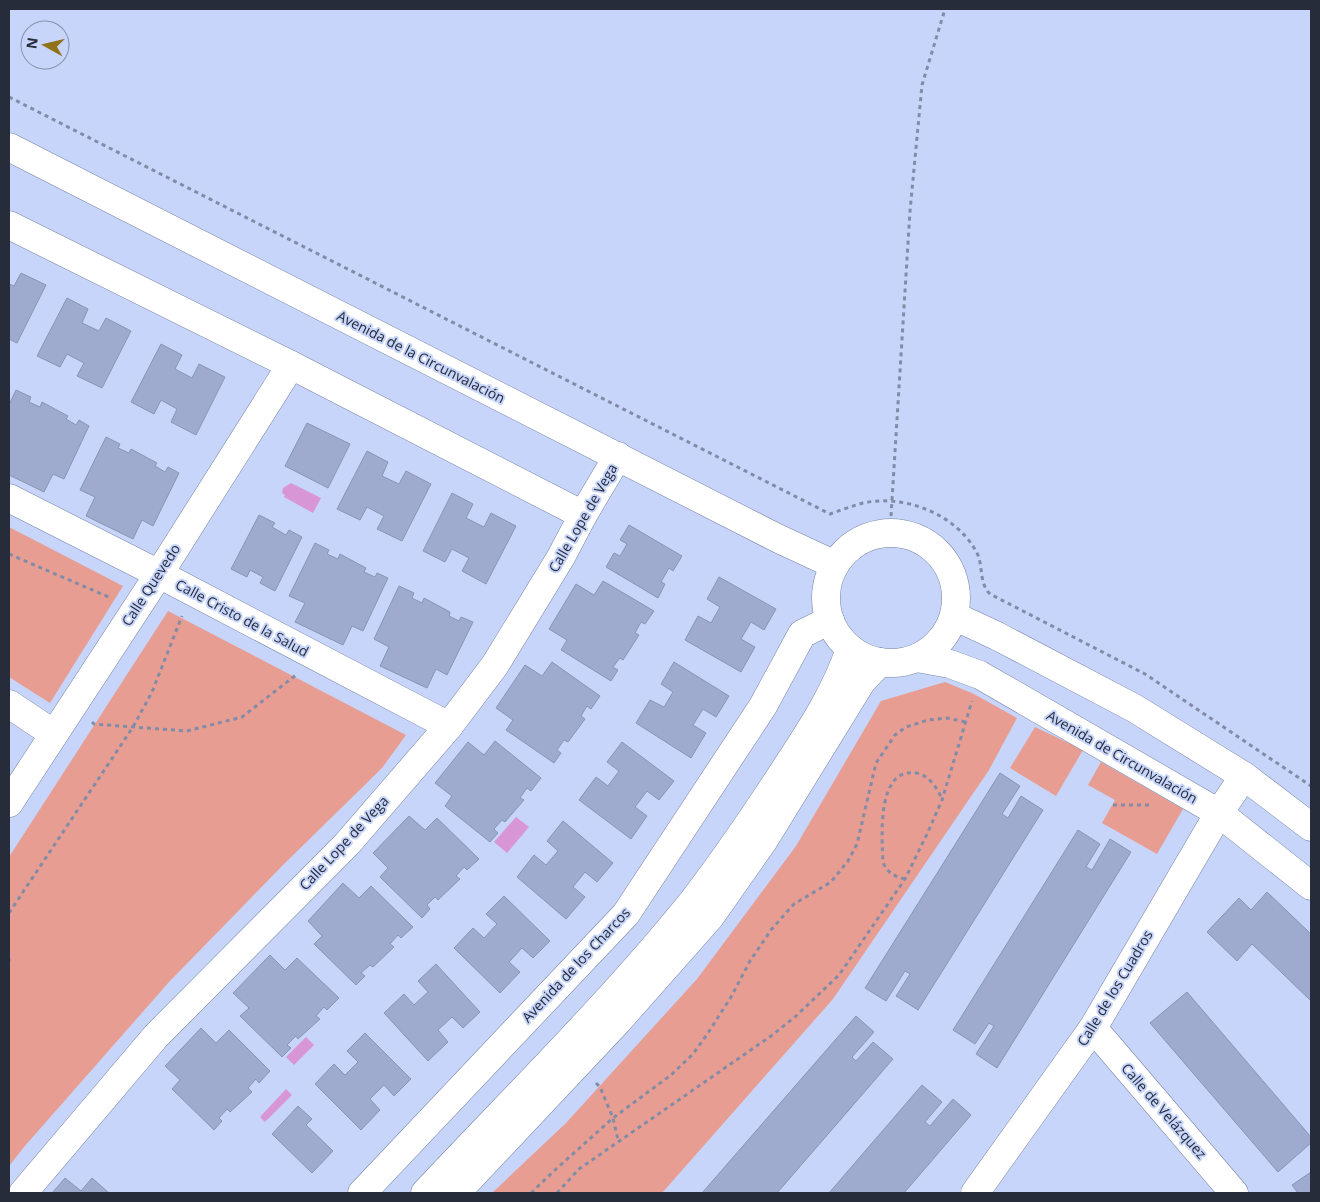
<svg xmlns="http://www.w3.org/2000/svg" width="1320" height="1202" viewBox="0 0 1320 1202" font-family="'Open Sans',sans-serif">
	<rect width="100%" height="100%" fill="#c7d5fa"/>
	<g fill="#e89d92">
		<polygon points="9,527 123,586 50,703 9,677"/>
		<polygon points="168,611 406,735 382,768 282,866 169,982 24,1147 9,1166 9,857"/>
		<polygon points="945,682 974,694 1017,718 989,770 833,999 662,1193 492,1193 566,1123 697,979 796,846 881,701"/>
		<polygon points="1035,727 1083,750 1056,796 1010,768"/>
		<polygon points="1101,762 1183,809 1157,854 1102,823 1115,800 1088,785"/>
	</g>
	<g fill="#d996d6">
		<polygon points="291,483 321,498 313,513 284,497 285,495 282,493 283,488"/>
		<polygon points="516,817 529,827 507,853 494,842"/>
		<polygon points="306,1037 314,1045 294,1065 286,1057"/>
		<polygon points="286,1089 292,1095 265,1122 260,1117"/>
	</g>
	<g fill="#9eabce" stroke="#8795b6">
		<polygon points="21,273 46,285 17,343 9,339 9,284 14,286"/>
		<polygon points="67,298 88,309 82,323 99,331 106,318 131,331 102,388 77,376 84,363 67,354 60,367 37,356"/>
		<polygon points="161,344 182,355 175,369 192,378 199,364 225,377 196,435 171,422 177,409 161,400 154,414 131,402"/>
		<polygon points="16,390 31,397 29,402 40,407 42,402 68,416 66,419 76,425 79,420 89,426 64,479 53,474 44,492 9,475 9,405"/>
		<polygon points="307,423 350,444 328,488 285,466"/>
		<polygon points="106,437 120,444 118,448 129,453 131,449 157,463 155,466 165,472 168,467 179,473 153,526 142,520 133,539 86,516 95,497 80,490"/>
		<polygon points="367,451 388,462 382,476 399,484 406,471 431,484 402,541 377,529 384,516 367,507 360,520 337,509"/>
		<polygon points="452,493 473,504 466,518 484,527 491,513 516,526 486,584 462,571 469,558 452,549 445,562 423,551"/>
		<polygon points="259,515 275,523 272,527 286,535 289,530 302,537 275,591 260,583 263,577 250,570 247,577 231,569"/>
		<polygon points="629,525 682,556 673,571 669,568 661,582 665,584 658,598 606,567 614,553 620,556 627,544 620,540"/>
		<polygon points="315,543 329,550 327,554 338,559 340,554 366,568 364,572 375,577 377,573 388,578 363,631 352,626 343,645 295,622 305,603 289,596"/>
		<polygon points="719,577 776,609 764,630 751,622 741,639 755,647 741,672 685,640 698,616 711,623 720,607 707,599"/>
		<polygon points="603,581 654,611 645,624 641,622 635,633 639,635 623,660 620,658 613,667 618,670 611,681 561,650 567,640 549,629 576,584 594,595"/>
		<polygon points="399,586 414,593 412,598 422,603 424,598 450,612 449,616 459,621 461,617 473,622 447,675 436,669 427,688 380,666 389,647 374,639"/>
		<polygon points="552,662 600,696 591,709 587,706 581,716 585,719 568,742 564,740 557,750 561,753 554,763 506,730 513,720 496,708 525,665 542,676"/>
		<polygon points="674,662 729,696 716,717 703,709 693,725 706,733 691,758 636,723 650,700 664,707 673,692 661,684"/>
		<polygon points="495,741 541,778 531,791 527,788 520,798 524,800 505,822 502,820 494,829 498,833 490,842 445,806 452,796 435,783 468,742 484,755"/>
		<polygon points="622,742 674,781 659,800 647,791 635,807 647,816 631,839 579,800 596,777 608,786 619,771 607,762"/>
		<polygon points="1000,773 1020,786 1002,814 1008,818 1021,796 1043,810 918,1010 896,996 910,974 905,971 886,1001 865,988"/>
		<polygon points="409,816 425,830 437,818 479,859 467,870 464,867 456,876 460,879 438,900 435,897 427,905 430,909 422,918 380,877 388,868 373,853"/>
		<polygon points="563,821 613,863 597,882 585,872 573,887 585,897 566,919 517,877 534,855 546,865 558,851 547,841"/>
		<polygon points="1078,830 1100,844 1086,867 1092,870 1110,839 1131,852 997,1068 976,1054 994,1026 989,1023 975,1044 953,1030"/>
		<polygon points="343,883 359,898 371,886 413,927 401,938 398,935 390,944 394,947 373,967 370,965 361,973 365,976 356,985 314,944 322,936 308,921"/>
		<polygon points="1267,892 1311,934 1311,1001 1252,944 1237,961 1207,932 1239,898 1251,910"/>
		<polygon points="504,896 550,941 533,958 522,948 509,962 520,972 500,993 454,948 473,928 484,938 497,924 486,914"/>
		<polygon points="270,955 285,970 297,958 339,998 327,1010 324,1007 316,1016 320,1019 298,1039 296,1036 287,1045 291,1048 282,1057 240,1016 249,1008 233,993"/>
		<polygon points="436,964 480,1012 463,1028 452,1017 438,1030 448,1042 428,1061 384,1013 404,994 414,1005 428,992 418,981"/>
		<polygon points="1187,992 1311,1137 1311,1143 1278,1172 1150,1023"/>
		<polygon points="856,1016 874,1032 852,1057 856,1061 873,1042 893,1059 777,1193 702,1193"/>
		<polygon points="201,1028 216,1043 229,1030 270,1071 259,1083 256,1079 248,1088 252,1092 230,1112 227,1109 219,1118 222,1121 214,1130 172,1089 180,1080 165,1066"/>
		<polygon points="365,1033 411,1079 394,1096 384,1085 370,1099 380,1110 361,1130 315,1084 334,1064 345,1075 358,1062 347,1051"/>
		<polygon points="922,1085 942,1102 925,1122 930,1126 953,1099 971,1115 904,1193 829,1193"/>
		<polygon points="298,1106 312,1119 306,1125 333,1151 312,1173 272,1134"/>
		<polygon points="1311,1172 1311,1193 1298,1193 1292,1185"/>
		<polygon points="65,1178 81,1191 92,1178 109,1193 52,1193"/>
	</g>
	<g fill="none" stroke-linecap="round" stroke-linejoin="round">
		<defs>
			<g id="minor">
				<polyline points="9,147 777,538 835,565"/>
				<polyline points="9,225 291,365 583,515"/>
				<polyline points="9,498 159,574 449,726"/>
				<circle cx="891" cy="598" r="65"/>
				<polyline points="954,616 997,636 1134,708 1244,776 1311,827"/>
				<polyline points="917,658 950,664 980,675 1219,813 1311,886"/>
				<polyline points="9,704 54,734"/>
				<polyline points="9,803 159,574 291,365"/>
				<polyline points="1093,1028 1234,1193"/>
				<polyline points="23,1193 156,1036 347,844 449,726 495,665 561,557 583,515 618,456"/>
				<polyline points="362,1193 626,914 763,706 802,634 830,620"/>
				<path d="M425,1193C515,1097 610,1004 693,901C723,862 751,821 778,780C805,738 834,697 850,649"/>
				<polyline points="456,1193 618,1021 710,917 764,840 862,681 880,662"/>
				<polyline points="975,1193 1093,1028 1219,813 1244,776"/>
			</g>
		</defs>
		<use href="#minor" stroke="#7784a5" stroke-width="29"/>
		<g stroke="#828ca7" stroke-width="3" stroke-dasharray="4 4" stroke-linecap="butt">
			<path d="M9,97L830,514C841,510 852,506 863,503C905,494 955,514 976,551C984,565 978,582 990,594L1145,674L1311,786"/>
			<polyline points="890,532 910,211 922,85 945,9"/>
			<polyline points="9,554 111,598"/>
			<polyline points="92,722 94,724 187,731 242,717 296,675"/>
			<polyline points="1113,805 1149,805"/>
			<path d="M905,879C894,876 887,873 883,862C882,838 876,767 916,773C929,775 937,788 942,799"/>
			<polyline points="9,913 133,727 152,692 182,616"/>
			<polyline points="9,960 10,961"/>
			<polyline points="596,1083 600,1087 613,1118 618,1140"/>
			<polyline points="531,1193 555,1170 613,1118 671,1075 693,1054 708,1033 731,997 750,961 771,930 794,904 831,882 848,861 857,844 876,763 895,735 906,727 928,720 947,718 966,722"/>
			<polyline points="557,1193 579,1169 771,1036 796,1016 839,975 905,879 928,832 942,800 972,701"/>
		</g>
		<use href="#minor" stroke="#fff" stroke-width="28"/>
	</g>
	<g text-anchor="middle" stroke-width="4" stroke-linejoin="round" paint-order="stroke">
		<g font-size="14" fill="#272c3a" stroke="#c7d5fa">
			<text transform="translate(421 357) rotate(27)" y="5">Avenida de la Circunvalación</text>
			<text transform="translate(583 518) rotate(-60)" y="5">Calle Lope de Vega</text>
			<text transform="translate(151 585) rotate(-57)" y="5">Calle Quevedo</text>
			<text transform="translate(242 618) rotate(28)" y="5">Calle Cristo de la Salud</text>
			<text transform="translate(1122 757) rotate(30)" y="5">Avenida de Circunvalación</text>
			<text transform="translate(344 843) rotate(-47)" y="5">Calle Lope de Vega</text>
			<text transform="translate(576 965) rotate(-47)" y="5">Avenida de los Charcos</text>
			<text transform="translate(1115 988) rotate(-59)" y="5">Calle de los Cuadros</text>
			<text transform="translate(1164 1111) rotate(49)" y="5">Calle de Velázquez</text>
		</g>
	</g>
	<rect width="1320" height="1202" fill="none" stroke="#272c3a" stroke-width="20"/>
	<g transform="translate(45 45) rotate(278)"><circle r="24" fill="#c7d5fa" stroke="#8791ad"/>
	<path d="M0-4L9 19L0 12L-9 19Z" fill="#917218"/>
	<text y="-8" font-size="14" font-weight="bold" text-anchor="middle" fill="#272c3a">N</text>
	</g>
</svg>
